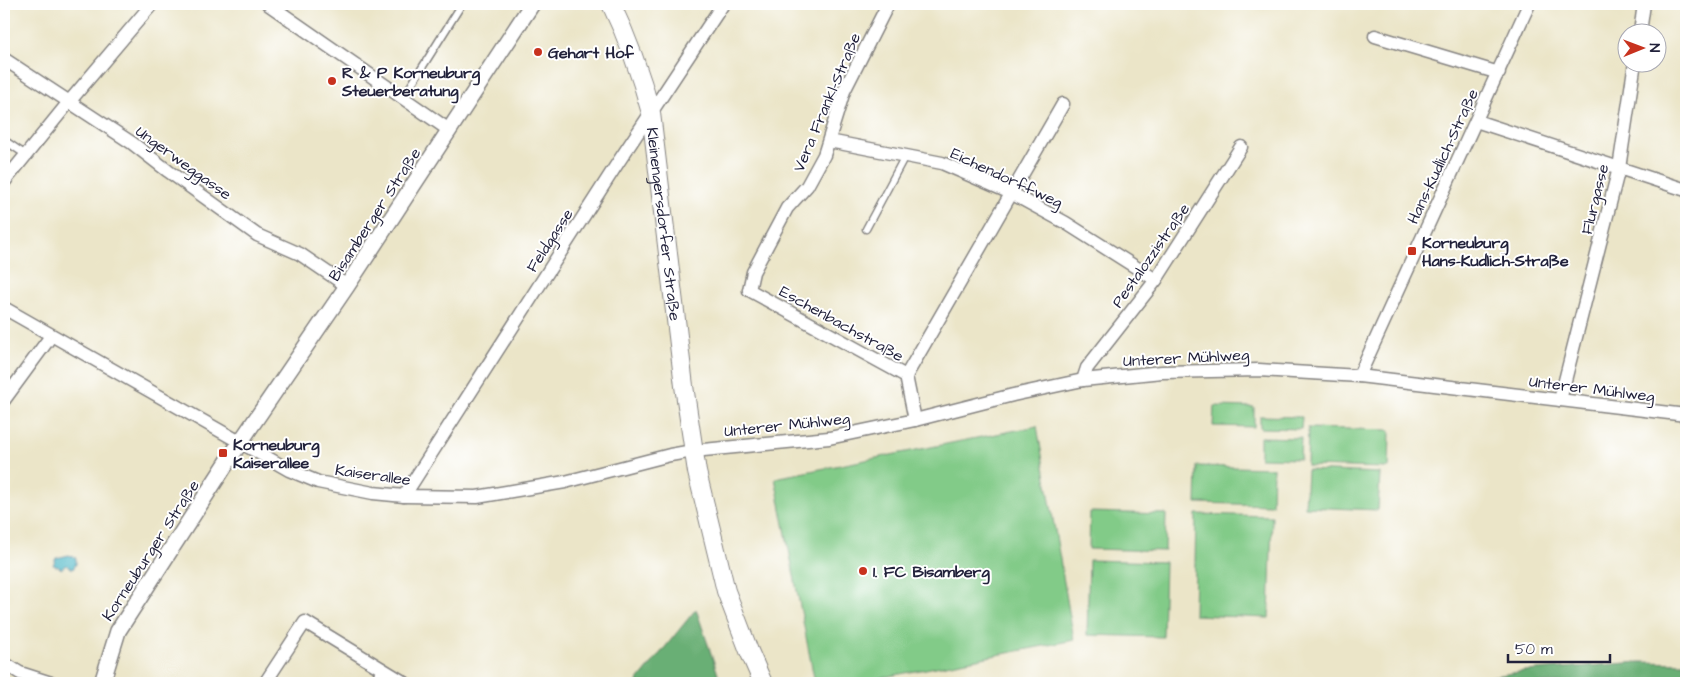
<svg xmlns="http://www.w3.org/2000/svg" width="1690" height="687" viewBox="0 0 1690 687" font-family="'Architects Daughter',sans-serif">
	<rect width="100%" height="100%" fill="#fff"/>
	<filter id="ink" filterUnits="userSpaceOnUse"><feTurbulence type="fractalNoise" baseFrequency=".02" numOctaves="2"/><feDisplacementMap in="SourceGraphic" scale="10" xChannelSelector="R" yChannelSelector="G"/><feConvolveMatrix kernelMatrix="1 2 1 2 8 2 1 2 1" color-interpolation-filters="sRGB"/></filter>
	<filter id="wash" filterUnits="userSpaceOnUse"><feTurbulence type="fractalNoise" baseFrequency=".0096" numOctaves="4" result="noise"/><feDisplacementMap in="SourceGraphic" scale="20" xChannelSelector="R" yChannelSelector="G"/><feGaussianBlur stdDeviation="1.12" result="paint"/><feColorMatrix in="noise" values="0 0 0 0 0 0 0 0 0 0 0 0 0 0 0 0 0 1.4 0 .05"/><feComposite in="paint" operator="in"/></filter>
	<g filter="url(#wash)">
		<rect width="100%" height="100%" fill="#ebe5c8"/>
		<g fill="#82cb88" stroke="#527662">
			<polygon points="1214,406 1254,407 1254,427 1213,426"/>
			<polygon points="1260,416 1302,417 1301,429 1260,428"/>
			<polygon points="1037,426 1074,640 854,683 815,683 775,478"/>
			<polygon points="1308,428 1390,430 1389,468 1307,466"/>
			<polygon points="1260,437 1301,438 1300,459 1260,458"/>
			<polygon points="1197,466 1273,468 1272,505 1196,503"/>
			<polygon points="1307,470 1380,473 1378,510 1305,507"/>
			<polygon points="1090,512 1166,514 1165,551 1089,549"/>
			<polygon points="1196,514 1272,516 1269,618 1194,615"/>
			<polygon points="1089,560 1165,562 1163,637 1087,635"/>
		</g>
		<g fill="#69af74" stroke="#466858">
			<polygon points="696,609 721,683 636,683"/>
			<polygon points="1640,662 1686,663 1686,683 1450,683 1525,671"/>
		</g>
		<polygon fill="#49b6c5" stroke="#366c80" points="69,555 76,558 76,564 73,569 66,565 61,569 59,567 53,565 56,558"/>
	</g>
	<g filter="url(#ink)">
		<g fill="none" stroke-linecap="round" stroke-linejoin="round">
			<defs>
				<g id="service">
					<polyline points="403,98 462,4"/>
					<polyline points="4,140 26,155"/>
					<polyline points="866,229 905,156"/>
				</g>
				<g id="minor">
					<polyline points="268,4 449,130"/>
					<polyline points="888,4 844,91 824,155 807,186 787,208 753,272 749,290 906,376 915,420"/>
					<polyline points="1640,32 1644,4"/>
					<polyline points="1375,36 1499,73"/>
					<polyline points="4,59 132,143 168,171 257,235 300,254 347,286"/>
					<polyline points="1476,121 1686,190"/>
					<polyline points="829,141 942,163 1011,193 1066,223 1156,280"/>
					<polyline points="4,182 69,102 152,4"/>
					<polyline points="4,308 289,470 318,482 373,493 404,496 477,497 565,482 670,455 693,451 829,438 915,420 1013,395 1083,380 1162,372 1259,370 1359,376 1686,415"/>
					<polyline points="906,376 1063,104"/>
					<polyline points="1359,376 1529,4"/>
					<polyline points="1083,380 1087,368 1156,280 1241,147"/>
					<polyline points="4,400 51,336"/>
					<polyline points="1560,400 1619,168 1635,62"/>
					<polyline points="404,496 619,161 723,4"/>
					<polyline points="4,663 20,673 51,683"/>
					<polyline points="265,683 305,622 405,683"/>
					<polyline points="375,683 383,671"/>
				</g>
				<polyline id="tertiary" points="102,683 118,631 241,441 347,286 532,4"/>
				<g id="secondary">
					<path id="s1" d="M611,4C628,39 641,75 651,113L684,386L697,472L726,591L749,651L763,683"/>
				</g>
			</defs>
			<use href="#service" stroke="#868482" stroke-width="9"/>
			<use href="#minor" stroke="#868482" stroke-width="15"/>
			<use href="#tertiary" stroke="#868482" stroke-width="18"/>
			<use href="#secondary" stroke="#868482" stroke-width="20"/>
			<use href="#service" stroke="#fff" stroke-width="6"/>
			<use href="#minor" stroke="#fff" stroke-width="12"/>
			<use href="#tertiary" stroke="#fff" stroke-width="15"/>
			<use href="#secondary" stroke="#fff" stroke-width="18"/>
		</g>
	</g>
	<g fill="#c8321e" stroke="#fff" stroke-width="2">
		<circle cx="538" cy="52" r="5"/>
		<circle cx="332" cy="81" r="5"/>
		<rect x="1407" y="246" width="10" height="10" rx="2.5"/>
		<rect x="218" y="448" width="10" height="10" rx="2.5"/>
		<circle cx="863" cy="571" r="5"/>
	</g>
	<g text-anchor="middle" stroke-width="4" stroke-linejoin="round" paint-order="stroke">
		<g font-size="16" font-weight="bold" fill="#22223b" stroke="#fff" text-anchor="start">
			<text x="548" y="58">Gehart Hof</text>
			<text x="342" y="78">R &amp; P Korneuburg<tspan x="342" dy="18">Steuerberatung</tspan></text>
			<text x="1422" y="248">Korneuburg<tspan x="1422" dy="18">Hans-Kudlich-Straße</tspan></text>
			<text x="233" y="450">Korneuburg<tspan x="233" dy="18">Kaiserallee</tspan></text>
			<text x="873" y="577">1. FC Bisamberg</text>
		</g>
		<g font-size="16" fill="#22223b" stroke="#fff">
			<text transform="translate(826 102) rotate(-67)" y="6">Vera Frankl-Straße</text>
			<text transform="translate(1442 156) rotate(-65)" y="6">Hans-Kudlich-Straße</text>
			<text transform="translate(184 162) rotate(36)" y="6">Ungerweggasse</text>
			<text transform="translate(1007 177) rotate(25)" y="6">Eichendorffweg</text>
			<text transform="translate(1594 199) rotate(-76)" y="6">Flurgasse</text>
			<text transform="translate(374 214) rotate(-57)" y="6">Bisamberger Straße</text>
			<text dy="6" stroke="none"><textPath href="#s1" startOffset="228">Kleinengersdorfer Straße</textPath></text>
			<text transform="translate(549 240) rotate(-57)" y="6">Feldgasse</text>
			<text transform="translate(1150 255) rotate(-55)" y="6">Pestalozzistraße</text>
			<text transform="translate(842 323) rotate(29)" y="6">Eschenbachstraße</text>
			<text transform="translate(1186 357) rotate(-3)" y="6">Unterer Mühlweg</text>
			<text transform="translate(1592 388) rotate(7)" y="6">Unterer Mühlweg</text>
			<text transform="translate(787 424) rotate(-6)" y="6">Unterer Mühlweg</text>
			<text transform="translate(373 474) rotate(8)" y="6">Kaiserallee</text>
			<text transform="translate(150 550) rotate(-57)" y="6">Korneuburger Straße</text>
		</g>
	</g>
	<rect width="1690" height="687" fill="none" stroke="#fff" stroke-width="20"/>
	<g transform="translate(1642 48) rotate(89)"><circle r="24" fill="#ffffff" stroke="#a7a7b1"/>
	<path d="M0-4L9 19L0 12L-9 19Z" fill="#c8321e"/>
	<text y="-8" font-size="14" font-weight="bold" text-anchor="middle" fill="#22223b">N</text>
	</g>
	<path d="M1508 654v8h102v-8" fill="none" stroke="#22223b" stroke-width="2.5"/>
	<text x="1515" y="654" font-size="15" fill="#22223b" stroke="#ffffff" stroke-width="4" paint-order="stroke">50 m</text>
</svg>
